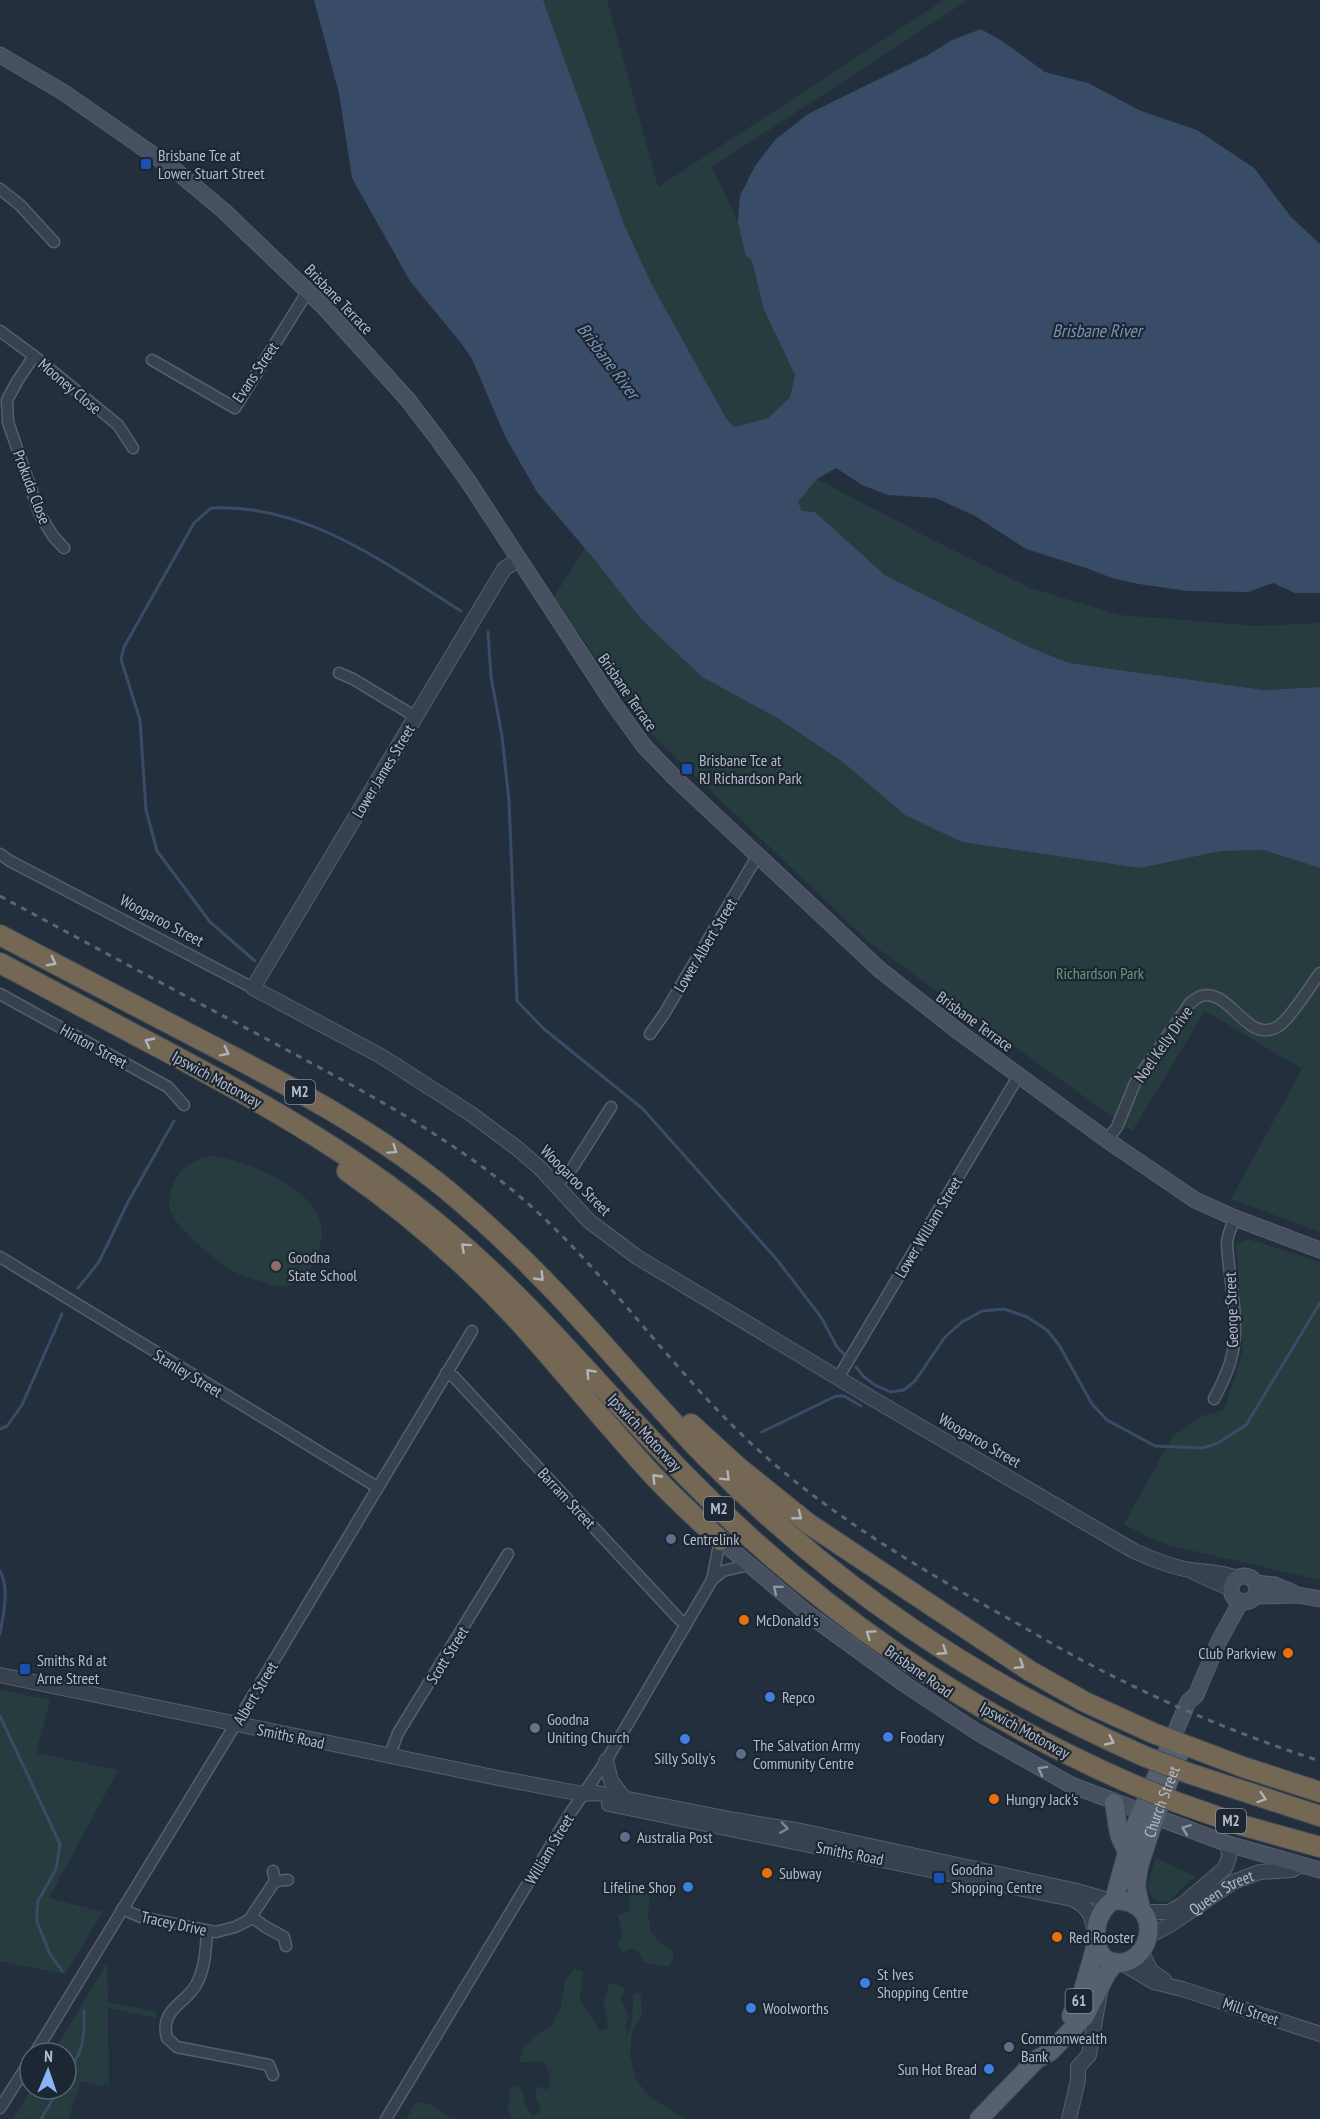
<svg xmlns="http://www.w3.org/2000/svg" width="1320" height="2119" viewBox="0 0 1320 2119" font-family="'PT Sans Narrow',sans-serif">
	<rect width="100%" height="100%" fill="#242f3e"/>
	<g fill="#263c3f">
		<polygon points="543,0 607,0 658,187 944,0 968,0 712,167 738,222 745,254 752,261 764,310 795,375 790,396 768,418 734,427 726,418 651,283 624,224"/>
		<polygon points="817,479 935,541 1030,588 1120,615 1257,626 1320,623 1320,687 1264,690 1070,663 1027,646 886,576 815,512 802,511 798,502"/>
		<polygon points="585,548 702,677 779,719 962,842 1140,868 1221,851 1264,850 1320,868 1320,1232 1231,1199 1302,1069 1205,1011 1132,1131 869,942 642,725 554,597"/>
		<path d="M213,1156C249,1162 320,1188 322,1232C322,1241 318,1251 315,1259C309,1274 300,1285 282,1286C276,1287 267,1283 261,1281C253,1279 246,1277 239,1274C221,1266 174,1228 170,1209C168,1200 170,1191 174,1183C183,1164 194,1160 213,1156Z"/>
		<polygon points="1248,1239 1320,1262 1320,1580 1168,1545 1148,1537 1124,1524 1173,1436 1202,1416 1224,1410 1243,1351 1236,1244"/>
		<polygon points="0,1690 50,1700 36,1753 118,1770 49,1898 103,1912 65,1974 0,1961"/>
		<polygon points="1156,1858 1197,1877 1188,1882 1168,1902 1159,1902 1151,1895 1147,1886"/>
		<polygon points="640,1889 647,1892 650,1900 648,1913 651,1933 660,1943 673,1950 673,1959 669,1966 660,1966 644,1962 638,1951 631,1948 623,1952 617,1944 622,1935 618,1916 629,1911 630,1896 634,1890"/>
		<polygon points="107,1963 108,2002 157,2012 156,2018 108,2008 109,2085 105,2084 104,2086 81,2081 68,2119 13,2119 31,2089 66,2089 66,2053 53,2053"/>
		<path d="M574,1969L583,1972L580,2000L600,2031L609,2028L603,2001L610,1983L619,1985L625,1989L621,2000L629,2016L625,2026L627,2035C635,2021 631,2007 634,1993L641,1994L642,2016L632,2032L630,2056L636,2079L649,2097L686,2119H513L508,2112L510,2088L518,2085C528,2098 521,2102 532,2116L537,2114L541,2109L536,2099V2089L540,2086L545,2090L549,2087L550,2077L546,2064C537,2059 529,2063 519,2062L523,2048L537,2034L552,2026L561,2007L565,1981Z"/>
		<polygon points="423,2102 436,2107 448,2117 453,2119 406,2119 415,2104"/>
	</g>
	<polygon fill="#394c67" points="314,0 543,0 624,224 651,283 726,418 734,427 768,418 790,397 795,375 764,310 752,261 745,254 738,222 740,196 755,166 775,140 808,114 928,55 952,40 981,29 1002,41 1045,72 1088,83 1141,111 1197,130 1254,168 1291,217 1320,244 1320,593 1295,593 1273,583 1248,592 1188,591 1139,584 1112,578 1086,568 1026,549 975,516 936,498 888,495 862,485 836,468 817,479 798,502 802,511 815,512 886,576 1027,646 1069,663 1264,690 1320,687 1320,868 1264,850 1221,851 1140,868 962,842 905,815 844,763 779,719 702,677 641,619 595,560 537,492 505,436 472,359 461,343 410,281 352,178 339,93"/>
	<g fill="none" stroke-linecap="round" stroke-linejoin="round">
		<g stroke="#394c67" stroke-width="3">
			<polyline points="488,632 491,677 502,736 509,801 517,1001 544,1029 643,1109 778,1261 821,1317 837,1347 847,1357"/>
			<path d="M255,961L210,922L157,851L146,810L140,720L121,659L124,647L194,523L211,508C305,503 385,563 461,611"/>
			<polyline points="78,1288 99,1262 128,1202 174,1121"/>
			<polyline points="856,1367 863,1376 875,1385 890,1392 904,1390 915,1381 945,1337 962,1322 982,1311 1004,1309 1027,1317 1047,1330 1059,1345 1092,1404 1107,1420 1155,1446 1203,1448 1218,1443 1246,1425 1320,1303"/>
			<polyline points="0,1429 7,1426 22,1405 62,1314"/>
			<polyline points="762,1432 836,1396 844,1396 861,1406"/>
			<path d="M0,1571C10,1589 3,1615 0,1634"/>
			<polyline points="0,1716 60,1844 56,1869 38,1901 37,1912 37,1922 50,1954 62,1971"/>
			<path d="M66,2078C82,2050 85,2044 84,2011"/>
			<polyline points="41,2119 59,2089"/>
		</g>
		<defs>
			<g id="minor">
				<polyline points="0,189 20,205 54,242"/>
				<polyline points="0,331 34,356 118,425 133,448"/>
				<polyline points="34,356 18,380 7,400 8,422 40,515 53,536 64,548"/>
				<polyline points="152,360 235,408 308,291"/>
				<polyline points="339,673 353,679 416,717"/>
				<polyline points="0,854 10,861 253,988"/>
				<polyline points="0,994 168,1087 184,1105"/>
				<polyline points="650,1034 664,1014 758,855"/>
				<path d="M1107,1140L1117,1127L1135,1083L1190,1003C1193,1001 1198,997 1201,996C1231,988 1246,1044 1277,1027C1288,1022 1311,985 1320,973"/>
				<polyline points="556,1186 573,1167 611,1107"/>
				<polyline points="0,1257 377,1487"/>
				<polyline points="446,1373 454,1377 678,1618 686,1625"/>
				<polyline points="838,1378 1019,1075"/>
				<path d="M1214,1399C1221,1385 1229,1371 1232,1355C1241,1319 1228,1279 1227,1242L1229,1233L1235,1218"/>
				<polyline points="712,1580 720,1540"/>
				<polyline points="389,1757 398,1733 508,1554"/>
				<polyline points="273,1871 275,1881 288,1880"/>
				<polyline points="122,1909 141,1917 216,1932 235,1927 249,1920 275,1881"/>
				<polyline points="252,1917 264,1926 284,1937 286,1946"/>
				<path d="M207,1931C206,1948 205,1968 197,1983C187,2004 159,2008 167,2038L177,2047L269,2065L273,2075"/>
				<polyline points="35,2053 246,1707 472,1331"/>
				<polyline points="0,2108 30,2061"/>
				<polyline points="386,2119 569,1815 606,1761 712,1580 723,1571 748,1565"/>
			</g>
			<g id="tertiary">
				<path d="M519,559L504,569L253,988L381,1056L471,1114L518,1149L540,1168L589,1221L637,1257L873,1399L1134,1551C1152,1559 1171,1567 1190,1570C1206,1572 1222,1572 1237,1578"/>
				<polyline points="1195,1573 1231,1589"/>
				<polyline points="0,1675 503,1779 583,1794 597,1793 735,1820 801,1831 1077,1891 1111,1901"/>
				<polyline points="606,1761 611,1781 624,1798"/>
				<path d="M609,1804L1072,1899C1087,1906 1093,1915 1094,1931"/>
				<polyline points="1144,1912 1169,1912 1183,1904 1225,1868 1229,1858 1228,1844"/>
				<path id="s1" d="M1147,1937L1170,1925L1233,1882L1260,1872L1292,1870L1301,1865"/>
				<polyline points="1141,1951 1151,1971 1164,1980"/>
				<polyline points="1122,1963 1154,1982 1182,1989 1320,2034"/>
				<polyline points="1069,2119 1078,2080 1078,2067 1089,2055 1100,1992"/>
			</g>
			<g id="secondary">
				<polyline points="0,55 63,92 175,170 224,211 323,306 408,400 437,438 468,481 613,703 644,746 674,777 879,969 959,1032 1107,1140 1195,1200 1235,1218 1320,1250"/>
				<polyline points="720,1540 808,1614 906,1685 977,1732 1071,1785 1228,1844 1320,1870"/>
				<circle cx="1244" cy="1589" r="13"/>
				<polyline points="1255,1583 1275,1585 1292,1592"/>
				<polyline points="1255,1596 1298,1595 1320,1599"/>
				<polyline points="1172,1740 1188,1702 1196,1695 1219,1641 1241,1601"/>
			</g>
			<g id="primary">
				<path d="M1114,1803C1118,1820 1116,1835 1127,1850"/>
				<path d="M1114,1900C1174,1901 1146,1981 1105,1959C1089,1944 1095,1911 1114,1900Z"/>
				<polyline points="1114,1900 1133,1831 1168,1750"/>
				<path id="s2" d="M1141,1909L1136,1886L1139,1866L1155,1817L1183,1744"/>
				<polyline points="1071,2016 1082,1994 1096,1945"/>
				<polyline points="979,2119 1037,2059 1050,2052 1085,2016 1107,1973 1115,1963"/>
			</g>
			<g id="motorway">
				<path d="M0,935C68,970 135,1006 203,1041C288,1085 372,1129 447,1190C496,1231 542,1276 585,1324C625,1368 664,1414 706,1457C837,1589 976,1682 1146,1757"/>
				<path d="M0,963C59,994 117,1025 175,1056C272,1108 366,1162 449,1233C538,1308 610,1400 692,1482C818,1610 970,1714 1134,1785"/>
				<path d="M347,1171C410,1215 470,1268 522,1325C566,1374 607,1425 651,1473C673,1497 697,1519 720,1540"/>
				<polyline points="691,1424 738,1467 809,1524 1030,1671 1085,1702 1153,1733 1243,1767 1320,1792"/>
				<polyline points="1188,1773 1320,1816"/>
				<polyline points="1176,1802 1241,1825 1320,1847"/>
			</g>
		</defs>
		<use href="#minor" stroke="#565f6c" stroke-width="13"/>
		<use href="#tertiary" stroke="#565f6c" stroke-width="16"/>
		<use href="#secondary" stroke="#565f6c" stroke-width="17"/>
		<use href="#primary" stroke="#414a57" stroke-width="20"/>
		<use href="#motorway" stroke="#434c59" stroke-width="22"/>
		<use href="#minor" stroke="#38414e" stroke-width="10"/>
		<use href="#tertiary" stroke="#38414e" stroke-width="14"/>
		<use href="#secondary" stroke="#465061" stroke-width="15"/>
		<use href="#primary" stroke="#56606e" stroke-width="18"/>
		<use href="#motorway" stroke="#746855" stroke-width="20"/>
		<path stroke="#5a6575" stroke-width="3" stroke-dasharray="6 6" stroke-linecap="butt" d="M0,896C87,943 174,990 261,1036C344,1081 427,1123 501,1181C592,1252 656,1351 738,1431C815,1506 901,1557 993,1610C1026,1628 1058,1648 1091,1665C1164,1703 1242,1736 1320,1761"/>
		<defs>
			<g id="motorway-bridge">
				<polyline points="1146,1757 1188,1773"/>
				<polyline points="1134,1785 1176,1802"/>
			</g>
		</defs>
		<use href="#motorway-bridge" stroke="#434c59" stroke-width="22" stroke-linecap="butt"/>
		<use href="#motorway-bridge" stroke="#746855" stroke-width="20"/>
	</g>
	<defs><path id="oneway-chevron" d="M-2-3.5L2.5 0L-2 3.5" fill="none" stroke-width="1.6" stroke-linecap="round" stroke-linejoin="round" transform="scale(1.5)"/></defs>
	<g stroke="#aeb4bd">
		<use href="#oneway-chevron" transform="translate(52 962) rotate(28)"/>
		<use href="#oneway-chevron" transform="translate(149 1042) rotate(-152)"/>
		<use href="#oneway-chevron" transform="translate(225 1052) rotate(27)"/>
		<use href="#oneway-chevron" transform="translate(393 1150) rotate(35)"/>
		<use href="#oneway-chevron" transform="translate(465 1247) rotate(-138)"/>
		<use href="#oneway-chevron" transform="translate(540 1277) rotate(46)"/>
		<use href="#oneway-chevron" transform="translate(590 1373) rotate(-133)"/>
		<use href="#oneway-chevron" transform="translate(726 1477) rotate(45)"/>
		<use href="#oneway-chevron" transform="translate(656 1478) rotate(-134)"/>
		<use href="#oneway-chevron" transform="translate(798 1516) rotate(38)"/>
		<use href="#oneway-chevron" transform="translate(870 1634) rotate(-145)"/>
		<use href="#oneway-chevron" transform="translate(943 1651) rotate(33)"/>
		<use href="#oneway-chevron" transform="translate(1020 1665) rotate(32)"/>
		<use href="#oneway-chevron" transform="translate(1110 1741) rotate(25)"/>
		<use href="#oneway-chevron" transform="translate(1262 1798) rotate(18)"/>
	</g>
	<g stroke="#8e96a5">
		<use href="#oneway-chevron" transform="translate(777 1589) rotate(-140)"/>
		<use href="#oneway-chevron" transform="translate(1042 1770) rotate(-151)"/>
		<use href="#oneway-chevron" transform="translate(1186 1829) rotate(-159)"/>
	</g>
	<use stroke="#7c8592" href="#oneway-chevron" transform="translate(784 1828) rotate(9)"/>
	<g fill="#1a4fb4" stroke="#1d2633" stroke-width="2">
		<rect x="140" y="158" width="12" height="12" rx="3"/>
		<rect x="681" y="763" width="12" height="12" rx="3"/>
		<rect x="19" y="1663" width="12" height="12" rx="3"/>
		<rect x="933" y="1872" width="12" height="12" rx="3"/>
	</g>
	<circle fill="#8d6e63" stroke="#1d2633" stroke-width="2" cx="276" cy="1266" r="6"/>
	<g fill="#5c6f8a" stroke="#1d2633" stroke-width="2">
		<circle cx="671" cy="1539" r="6"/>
		<circle cx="741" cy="1754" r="6"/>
		<circle cx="625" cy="1837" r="6"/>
		<circle cx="1009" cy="2047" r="6"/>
	</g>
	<g fill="#e8710a" stroke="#1d2633" stroke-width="2">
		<circle cx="744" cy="1620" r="6"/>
		<circle cx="1288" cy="1653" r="6"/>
		<circle cx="994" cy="1799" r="6"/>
		<circle cx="767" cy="1873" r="6"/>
		<circle cx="1057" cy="1937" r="6"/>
	</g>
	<g fill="#3f7fe0" stroke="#1d2633" stroke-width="2">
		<circle cx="770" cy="1697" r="6"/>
		<circle cx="888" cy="1737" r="6"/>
		<circle cx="685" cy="1739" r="6"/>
		<circle cx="688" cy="1887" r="6"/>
		<circle cx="865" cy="1983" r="6"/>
		<circle cx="751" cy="2008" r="6"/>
		<circle cx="989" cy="2069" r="6"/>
	</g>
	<circle fill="#6b7280" stroke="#1d2633" stroke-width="2" cx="535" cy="1728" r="6"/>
	<g text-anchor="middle" stroke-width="4.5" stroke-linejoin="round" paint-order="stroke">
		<g fill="#1d2633" stroke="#878f9c" stroke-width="1.5">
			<rect x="285" y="1080" width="30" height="24" rx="4.5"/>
			<rect x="704" y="1497" width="30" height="24" rx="4.5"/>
			<rect x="1216" y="1809" width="30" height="24" rx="4.5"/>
			<rect x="1065.5" y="1989" width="27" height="24" rx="4.5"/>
		</g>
		<g font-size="15" font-weight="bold" fill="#b4bcc9">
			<text x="300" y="1097">M2</text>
			<text x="719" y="1514">M2</text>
			<text x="1231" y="1826">M2</text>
			<text x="1079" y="2006">61</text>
		</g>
		<g font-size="16" fill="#b4bcc9" stroke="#1d2633" text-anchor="start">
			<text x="158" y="161">Brisbane Tce at<tspan x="158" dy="18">Lower Stuart Street</tspan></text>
			<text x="699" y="766">Brisbane Tce at<tspan x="699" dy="18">RJ Richardson Park</tspan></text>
			<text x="288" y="1263">Goodna<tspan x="288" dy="18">State School</tspan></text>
			<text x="683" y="1545">Centrelink</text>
			<text x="756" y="1626">McDonald's</text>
			<text x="1276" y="1659" text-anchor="end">Club Parkview</text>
			<text x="37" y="1666">Smiths Rd at<tspan x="37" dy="18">Arne Street</tspan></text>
			<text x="782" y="1703">Repco</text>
			<text x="547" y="1725">Goodna<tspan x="547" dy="18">Uniting Church</tspan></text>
			<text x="900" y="1743">Foodary</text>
			<text x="753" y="1751">The Salvation Army<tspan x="753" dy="18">Community Centre</tspan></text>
			<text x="685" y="1764" text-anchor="middle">Silly Solly's</text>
			<text x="1006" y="1805">Hungry Jack's</text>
			<text x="637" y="1843">Australia Post</text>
			<text x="951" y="1875">Goodna<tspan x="951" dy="18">Shopping Centre</tspan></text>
			<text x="779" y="1879">Subway</text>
			<text x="676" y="1893" text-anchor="end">Lifeline Shop</text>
			<text x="1069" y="1943">Red Rooster</text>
			<text x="877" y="1980">St Ives<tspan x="877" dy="18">Shopping Centre</tspan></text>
			<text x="763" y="2014">Woolworths</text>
			<text x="1021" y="2044">Commonwealth<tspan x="1021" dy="18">Bank</tspan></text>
			<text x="977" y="2075" text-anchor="end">Sun Hot Bread</text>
		</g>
		<g font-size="16" fill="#b4bcc9" stroke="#1d2633">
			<text transform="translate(339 299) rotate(46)" y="6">Brisbane Terrace</text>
			<text transform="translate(255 372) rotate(-56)" y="6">Evans Street</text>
			<text transform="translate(70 386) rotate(40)" y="6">Mooney Close</text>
			<text transform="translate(32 487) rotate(69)" y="6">Prokuda Close</text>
			<text transform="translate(628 692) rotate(55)" y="6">Brisbane Terrace</text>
			<text transform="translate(383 771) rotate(-59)" y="6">Lower James Street</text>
			<text transform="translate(162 920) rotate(28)" y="6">Woogaroo Street</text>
			<text transform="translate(705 945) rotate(-59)" y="6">Lower Albert Street</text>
			<text transform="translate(975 1021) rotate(36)" y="6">Brisbane Terrace</text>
			<text transform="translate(1163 1044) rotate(-55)" y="6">Noel Kelly Drive</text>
			<text transform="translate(94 1046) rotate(29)" y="6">Hinton Street</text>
			<text transform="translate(217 1079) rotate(29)" y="6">Ipswich Motorway</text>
			<text transform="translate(576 1180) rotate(45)" y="6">Woogaroo Street</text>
			<text transform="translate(928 1227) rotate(-59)" y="6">Lower William Street</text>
			<text transform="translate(1231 1310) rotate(-92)" y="6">George Street</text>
			<text transform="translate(188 1373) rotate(31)" y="6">Stanley Street</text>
			<text transform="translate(645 1432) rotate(47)" y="6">Ipswich Motorway</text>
			<text transform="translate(980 1440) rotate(30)" y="6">Woogaroo Street</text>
			<text transform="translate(567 1498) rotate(47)" y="6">Barram Street</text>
			<text transform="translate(447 1655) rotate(-58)" y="6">Scott Street</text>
			<text transform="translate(919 1671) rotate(35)" y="6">Brisbane Road</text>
			<text transform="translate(255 1693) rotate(-59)" y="6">Albert Street</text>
			<text transform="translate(1025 1730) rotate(29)" y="6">Ipswich Motorway</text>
			<text transform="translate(291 1736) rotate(12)" y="6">Smiths Road</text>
			<text dy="6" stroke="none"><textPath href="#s2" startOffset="112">Church Street</textPath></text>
			<text transform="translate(549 1849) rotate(-59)" y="6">William Street</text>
			<text transform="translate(850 1853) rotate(11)" y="6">Smiths Road</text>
			<text dy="6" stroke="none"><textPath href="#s1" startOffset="87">Queen Street</textPath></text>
			<text transform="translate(174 1923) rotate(12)" y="6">Tracey Drive</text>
			<text transform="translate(1251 2011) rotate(18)" y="6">Mill Street</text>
		</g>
		<g font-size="16" fill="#6b9a76" stroke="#1d2633">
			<text x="1100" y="979">Richardson Park</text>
		</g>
		<g font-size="18" font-style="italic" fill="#7c92b1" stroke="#1d2633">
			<text x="1097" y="337">Brisbane River</text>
			<text transform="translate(608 361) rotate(53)" y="6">Brisbane River</text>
		</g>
	</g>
	<g transform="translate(48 2071) rotate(2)"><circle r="28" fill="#1d2633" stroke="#59626f" stroke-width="1.5"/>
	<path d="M0-4.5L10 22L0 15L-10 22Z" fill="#8ab4f8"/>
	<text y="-9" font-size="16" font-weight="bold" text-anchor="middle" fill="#b4bcc9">N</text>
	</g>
</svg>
